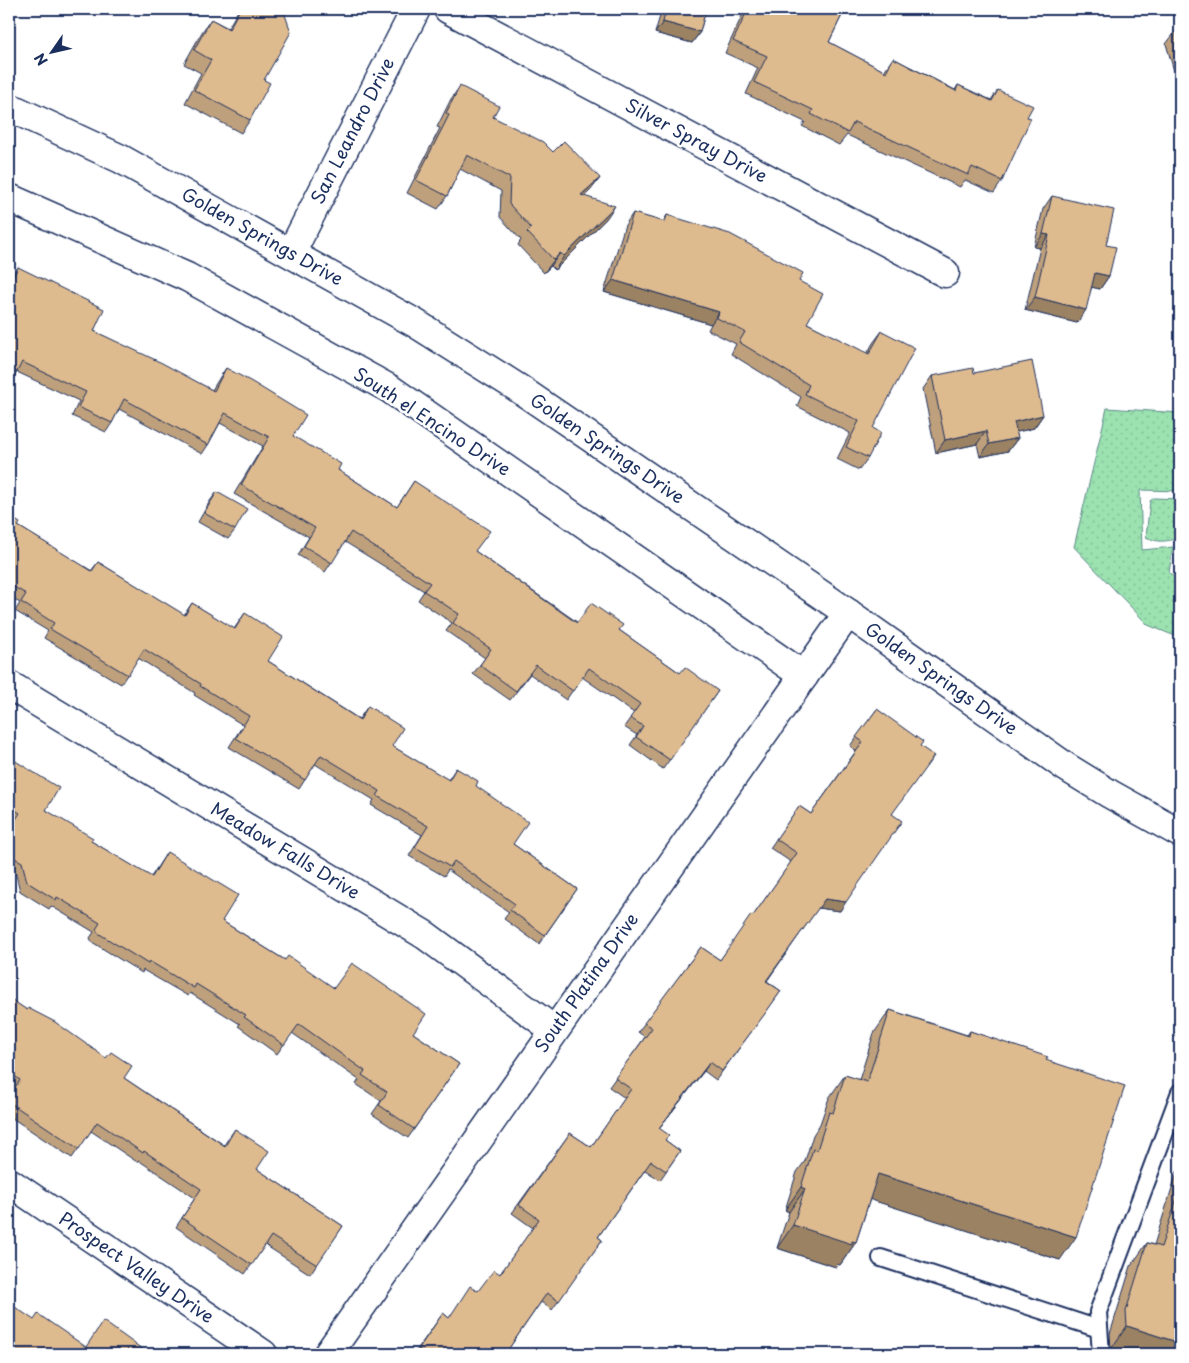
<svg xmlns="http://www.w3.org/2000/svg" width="1189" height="1363" viewBox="0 0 1189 1363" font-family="'Playpen Sans',sans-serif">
	<defs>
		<pattern id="green-dots" width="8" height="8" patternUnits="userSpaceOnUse" patternTransform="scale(1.25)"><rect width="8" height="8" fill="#9be2b0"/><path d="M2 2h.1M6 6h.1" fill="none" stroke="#85c29a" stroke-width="1.8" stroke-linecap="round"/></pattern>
	</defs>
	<rect width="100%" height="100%" fill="#fff"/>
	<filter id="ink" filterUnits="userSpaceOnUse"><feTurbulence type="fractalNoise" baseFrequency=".02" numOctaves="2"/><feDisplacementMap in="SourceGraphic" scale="10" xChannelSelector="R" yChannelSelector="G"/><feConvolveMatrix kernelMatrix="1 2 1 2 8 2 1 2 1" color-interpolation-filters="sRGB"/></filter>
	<g filter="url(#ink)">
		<g fill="url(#green-dots)" stroke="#5b8887">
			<polygon points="1107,408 1180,413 1180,491 1140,490 1142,550 1173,547 1169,573 1180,579 1180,638 1148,625 1074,547"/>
			<path d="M1154,498L1180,499V537C1168,542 1157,543 1146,537L1150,501Z"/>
		</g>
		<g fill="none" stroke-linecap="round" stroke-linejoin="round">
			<defs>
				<g id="lane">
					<polyline points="881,1258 1099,1329"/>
					<polyline points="1101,1354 1098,1312 1180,1092"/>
				</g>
				<g id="street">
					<polyline points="448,9 945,273"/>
					<polyline points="9,198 187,277 390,389 804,676"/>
					<polyline points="291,253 416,9"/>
					<polyline points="9,685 425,935 554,1030"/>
					<polyline points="9,1182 263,1354"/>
					<polyline points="328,1354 848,613"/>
				</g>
				<polyline id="secondary" points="9,107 121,159 415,323 518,388 848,613 1066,767 1110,794 1180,833"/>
			</defs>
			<use href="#lane" stroke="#1b2f5e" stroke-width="20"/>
			<use href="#street" stroke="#1b2f5e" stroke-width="31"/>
			<use href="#secondary" stroke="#1b2f5e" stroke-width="31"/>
			<use href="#lane" stroke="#fff" stroke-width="16"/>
			<use href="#street" stroke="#fff" stroke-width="28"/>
			<use href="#secondary" stroke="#fff" stroke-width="28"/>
		</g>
		<g fill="#bfa07b" stroke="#1b2f5e">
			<polygon points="239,9 283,9 264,80 250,120 241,133 185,103 201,73 184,64 202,32 211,19 228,28"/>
			<polygon points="662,9 706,9 700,32 692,43 655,33"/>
			<polygon points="745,9 845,9 829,42 884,71 893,58 955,90 958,85 991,100 998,90 1027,117 1002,181 994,193 965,180 960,187 847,135 839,145 802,126 805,122 746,94 758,68 725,53"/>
			<polygon points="1180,30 1180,91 1166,44 1176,31"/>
			<polygon points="460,86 493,117 553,152 600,178 590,191 584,196 606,219 555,270 551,266 544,273 518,245 521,240 500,217 501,191 460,169 447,196 438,209 407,193 440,128 437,127 451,99"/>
			<polygon points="1052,196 1106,245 1109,276 1100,289 1092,287 1077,323 1025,310 1040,248 1034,247 1043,209"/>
			<polygon points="633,213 663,222 667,215 799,281 807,323 867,354 873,343 882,331 873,428 868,458 859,470 837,459 850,433 797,406 801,397 731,354 736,344 708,330 711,324 604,292 625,225"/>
			<polygon points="18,267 94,331 212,390 220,377 226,368 293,436 338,470 397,507 414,481 475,551 577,622 619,630 680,673 718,691 663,769 630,745 637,735 624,727 634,713 582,677 566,700 530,674 510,700 473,674 485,658 446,631 452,623 418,600 424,591 345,542 325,572 298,555 309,537 234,494 263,446 220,423 208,445 202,454 119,409 112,423 106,432 72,416 79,401 17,372 11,381 9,380 9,282 11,276"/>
			<polygon points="974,373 1043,415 1034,428 1016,432 1018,438 1008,451 980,457 977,444 936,453 923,389 932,376"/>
			<polygon points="217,492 235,530 228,539 198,522 210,501"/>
			<polygon points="9,516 18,526 91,571 98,562 184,615 192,603 234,629 245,613 268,661 359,719 368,706 392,746 448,780 456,768 476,786 513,844 577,889 539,944 504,919 509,912 448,870 444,876 409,856 422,835 371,805 374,800 315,764 299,789 229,747 243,725 194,695 195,693 138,658 121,684 44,638 48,631 15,611 20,603 9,597"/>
			<polygon points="877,709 920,746 892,814 840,911 818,908 767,981 781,991 716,1080 704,1071 659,1128 665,1140 680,1151 660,1180 645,1170 598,1237 602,1240 552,1310 541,1302 505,1354 414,1354 443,1313 449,1318 478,1291 500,1274 533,1228 512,1213 570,1133 591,1147 625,1098 609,1087 645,1037 638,1032 701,947 720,960 753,916 791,862 770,848 799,806 811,814 856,751 850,746"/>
			<polygon points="9,757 46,810 91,841 151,877 167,852 222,921 285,960 413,1033 459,1064 408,1138 372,1114 381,1101 356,1084 359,1080 292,1033 277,1054 238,1026 240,1024 190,993 188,996 143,970 142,973 92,942 90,938 94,932 51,906 49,909 20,891 15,871 9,867 9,829 13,822 9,819"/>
			<polygon points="9,998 124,1078 224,1145 235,1129 257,1169 343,1226 310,1274 265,1245 245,1274 176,1227 195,1198 138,1160 137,1162 91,1131 72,1158 9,1116 9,1096 14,1088 9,1085"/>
			<polygon points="890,1010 967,1035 970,1031 1046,1060 1060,1260 870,1199 856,1242 840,1265 837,1264 836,1267 777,1248 789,1212 785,1210 797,1172 805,1161 813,1135 820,1124 829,1098 845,1075 859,1080 874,1033"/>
			<polygon points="1180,1168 1180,1354 1111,1349 1110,1334 1131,1266 1147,1243 1154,1245 1177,1172"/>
		</g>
		<g fill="#9b8264" stroke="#1b2f5e">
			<polygon points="663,22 700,32 692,43 655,33"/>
			<polygon points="600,178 590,191 571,208 581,195"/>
			<polygon points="615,206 606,219 555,270 564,256"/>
			<polygon points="1043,234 1049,235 1040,248 1034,247"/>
			<polygon points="560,253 551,266 544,273 554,260"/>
			<polygon points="1095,273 1109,276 1100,289 1086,286"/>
			<polygon points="613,280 719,312 711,324 604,292"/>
			<polygon points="1035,297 1086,310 1077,323 1025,310"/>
			<polygon points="1043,415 1034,428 1005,435 1014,422"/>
			<polygon points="986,431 977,444 936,453 945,440"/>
			<polygon points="1018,438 1008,451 980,457 989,444"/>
			<polygon points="825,899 846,902 840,911 818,908"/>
			<polygon points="710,1062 704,1071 652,1137 659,1128"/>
			<polygon points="878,1174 1076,1237 1060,1260 862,1197"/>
			<polygon points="801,1187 805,1189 789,1212 785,1210"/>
			<polygon points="793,1225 852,1241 856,1242 840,1265 837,1264 836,1267 777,1248"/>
			<polygon points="1127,1326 1180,1343 1180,1354 1126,1354 1111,1349"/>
		</g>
		<g fill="#deba8f" stroke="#1b2f5e">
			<polygon points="240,9 283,9 291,32 264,80 270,83 250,120 194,90 211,60 194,50 211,19 229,29"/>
			<polygon points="666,9 706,9 700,32 663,22"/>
			<polygon points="748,9 845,9 829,42 886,72 893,58 956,91 958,85 992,101 998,90 1033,106 1027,117 1031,118 1002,181 972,167 968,175 854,122 848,133 811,114 813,110 754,82 767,56 733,41"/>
			<polygon points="1180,30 1180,47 1176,31"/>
			<polygon points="460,86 499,106 493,117 543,142 553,152 564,141 600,178 581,195 615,206 564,256 560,253 554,260 527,232 531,228 509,204 510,178 467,155 447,196 416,180 449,115 446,113"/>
			<polygon points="1052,196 1114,210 1106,245 1116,247 1109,276 1095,273 1086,310 1035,297 1049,235 1043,234"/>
			<polygon points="633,213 665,222 667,215 730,234 803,273 799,281 823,294 807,323 869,354 882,331 915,348 873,428 881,433 868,458 846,447 859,421 805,394 809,385 739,342 745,332 717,318 719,312 613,280"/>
			<polygon points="18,267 104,309 94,331 162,363 214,391 226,368 252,382 306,415 293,436 341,464 338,470 397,507 414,481 490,531 475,551 577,623 591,603 623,625 619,630 680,673 685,667 718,691 670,760 636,737 643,726 630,718 640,704 589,668 573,691 536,665 516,691 480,665 491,649 453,623 459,614 424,591 430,583 351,532 332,563 304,546 315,528 241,485 269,437 225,413 208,445 124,399 112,423 78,407 86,392 22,362 17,372 9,368 9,286"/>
			<polygon points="1032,361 1043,415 1014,422 1018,438 989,444 986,431 945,440 932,376 973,368 974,373"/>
			<polygon points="217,492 247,509 235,530 204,513"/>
			<polygon points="9,516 20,523 18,526 92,571 98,562 185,615 192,603 235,629 245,613 283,637 268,661 360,720 368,706 403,728 392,746 449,780 456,768 478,781 476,786 528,822 513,844 577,889 545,935 510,910 515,904 454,861 450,867 415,847 428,826 377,796 380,791 321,755 305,780 236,738 249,716 200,686 201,684 144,649 128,675 50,629 54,623 21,602 26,594 9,584"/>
			<polygon points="877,709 923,742 920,746 934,756 892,814 902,821 846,902 825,899 766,981 781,991 764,1015 722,1071 710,1062 659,1128 669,1135 665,1140 680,1151 666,1171 651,1161 598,1237 602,1240 559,1301 547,1293 505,1354 416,1354 420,1349 419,1348 443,1313 449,1318 470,1286 478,1291 494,1270 500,1274 539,1219 519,1205 570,1133 591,1147 631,1089 615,1078 652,1028 644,1023 701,947 720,960 751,915 753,916 797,853 776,839 799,806 811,814 863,742 856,737"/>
			<polygon points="9,757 59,788 46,810 93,838 91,841 152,877 167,852 238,895 222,921 285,960 288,956 334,988 352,963 426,1014 413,1033 459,1064 414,1129 379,1105 387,1092 362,1075 365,1071 299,1024 284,1045 244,1017 246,1015 196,984 194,988 149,961 148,964 98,933 96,929 100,923 57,897 56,900 27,882 22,862 9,855 9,830 20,813 9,806"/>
			<polygon points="9,998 27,1010 28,1008 55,1022 106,1058 111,1052 132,1066 124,1078 225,1146 235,1129 269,1151 257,1169 343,1226 317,1265 271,1236 252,1265 182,1218 201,1189 144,1151 143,1153 97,1122 79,1149 9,1102 9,1096 20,1080 9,1072"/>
			<polygon points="890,1010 969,1036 970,1031 1048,1057 1046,1060 1125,1086 1076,1237 878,1174 856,1242 852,1241 852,1244 793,1225 805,1189 801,1187 813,1149 817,1150 829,1112 833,1113 845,1075 867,1082"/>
			<polygon points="1180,1189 1180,1343 1127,1326 1126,1311 1147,1243 1161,1247"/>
			<polygon points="9,1303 34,1320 38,1314 86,1347 103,1321 149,1354 9,1354"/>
		</g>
	</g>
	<g text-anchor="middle" stroke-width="5" stroke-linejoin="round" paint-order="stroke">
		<g font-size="18" fill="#1b2f5e" stroke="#fff">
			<text transform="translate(353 131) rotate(-63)" y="6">San Leandro Drive</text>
			<text transform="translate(696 141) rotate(28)" y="6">Silver Spray Drive</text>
			<text transform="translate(262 237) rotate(29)" y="6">Golden Springs Drive</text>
			<text transform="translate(432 422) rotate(33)" y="6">South el Encino Drive</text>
			<text transform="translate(607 449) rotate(34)" y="6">Golden Springs Drive</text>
			<text transform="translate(941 679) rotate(35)" y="6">Golden Springs Drive</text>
			<text transform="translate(285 851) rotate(31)" y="6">Meadow Falls Drive</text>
			<text transform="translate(587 983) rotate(-55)" y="6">South Platina Drive</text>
			<text transform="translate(136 1268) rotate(34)" y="6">Prospect Valley Drive</text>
		</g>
	</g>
	<rect width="1189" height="1363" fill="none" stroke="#fff" stroke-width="30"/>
	<rect x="15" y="15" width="1159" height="1333" fill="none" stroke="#1b2f5e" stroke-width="2" filter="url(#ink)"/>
	<g transform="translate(52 52) rotate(236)" stroke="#ffffff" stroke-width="4" paint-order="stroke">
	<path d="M0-4L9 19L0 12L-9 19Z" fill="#1b2f5e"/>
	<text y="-8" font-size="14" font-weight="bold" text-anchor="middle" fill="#1b2f5e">N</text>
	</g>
</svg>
